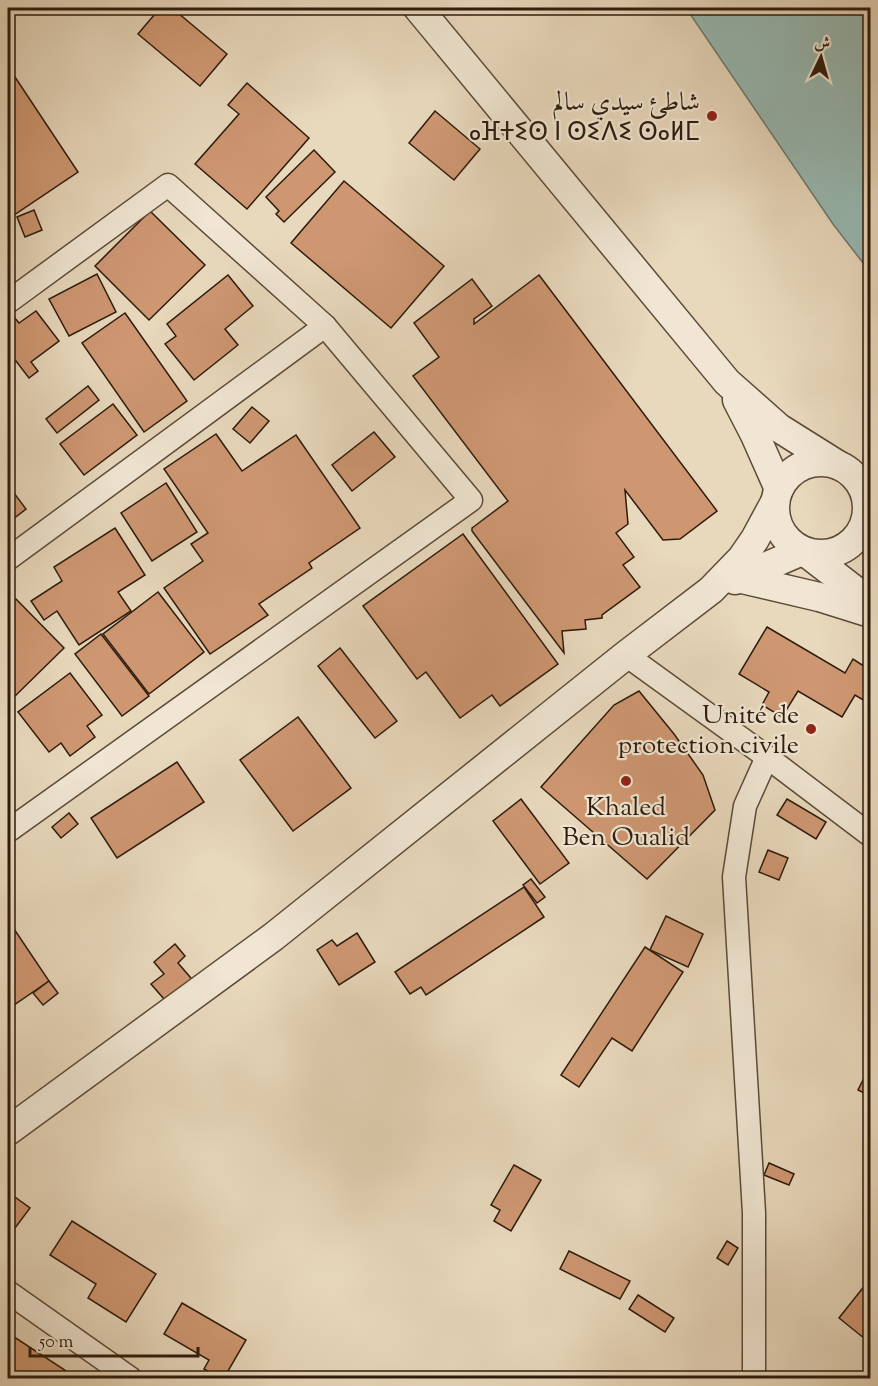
<svg xmlns="http://www.w3.org/2000/svg" width="878" height="1386" viewBox="0 0 878 1386" font-family="'Sorts Mill Goudy',Amiri,'Noto Sans Tifinagh',serif">
	<rect width="100%" height="100%" fill="#e8d8bc"/>
	<filter id="stains"><feTurbulence type="fractalNoise" baseFrequency=".00333" numOctaves="4"/><feColorMatrix values="0 0 0 0 .2 0 0 0 0 .09 0 0 0 0 .02 0 0 0 .5 -.17"/></filter>
	<radialGradient id="worn" r=".72"><stop offset=".6" stop-color="#630" stop-opacity="0"/><stop offset="1" stop-color="#630" stop-opacity=".3"/></radialGradient>
	<polygon fill="#97b9b3" stroke="#6d7a70" stroke-width="1.5" points="686,8 870,8 870,272 833,224"/>
	<g fill="#ce9772" stroke="#2d1b0c" stroke-width="1.5">
		<polygon points="160,8 172,8 227,54 200,86 138,34"/>
		<polygon points="13,74 78,172 8,219 8,77"/>
		<polygon points="247,83 309,138 247,209 195,164 239,114 228,105"/>
		<polygon points="435,111 480,149 454,180 409,143"/>
		<polygon points="314,150 335,172 284,222 276,214 279,211 266,197"/>
		<polygon points="344,181 444,266 391,328 291,243"/>
		<polygon points="34,210 42,230 25,237 17,217"/>
		<polygon points="150,211 205,265 149,320 95,266"/>
		<polygon points="97,274 116,312 69,336 49,299"/>
		<polygon points="228,275 253,306 225,329 238,345 194,380 165,344 176,336 167,324"/>
		<polygon points="539,275 717,511 680,539 663,540 625,490 628,524 616,533 634,557 623,565 640,587 602,615 602,618 585,620 586,629 562,631 564,653 472,531 472,528 508,501 413,376 439,357 414,323 472,279 492,306 474,319 474,324"/>
		<polygon points="36,311 59,341 31,362 38,371 29,378 16,361 8,367 8,314 10,312 19,323"/>
		<polygon points="125,313 187,401 144,432 82,343"/>
		<polygon points="88,386 99,400 57,433 46,419"/>
		<polygon points="113,404 137,435 84,475 60,444"/>
		<polygon points="252,407 269,421 250,443 233,429"/>
		<polygon points="374,432 395,457 352,491 332,465"/>
		<polygon points="216,434 242,471 296,435 360,528 309,563 312,568 259,604 268,615 210,654 164,588 203,561 191,544 208,533 164,469"/>
		<polygon points="166,483 197,532 152,561 121,513"/>
		<polygon points="8,485 26,509 8,523"/>
		<polygon points="115,528 145,575 118,592 131,611 79,645 57,611 44,620 31,601 62,581 54,567"/>
		<polygon points="463,534 558,664 500,706 492,695 460,718 426,672 417,679 363,606"/>
		<polygon points="158,592 204,652 149,694 103,634"/>
		<polygon points="16,599 64,648 13,698 8,693 8,607"/>
		<polygon points="767,627 845,673 853,659 870,670 870,704 855,695 842,717 798,691 782,717 762,705 769,692 739,674"/>
		<polygon points="101,634 149,696 122,716 75,654"/>
		<polygon points="340,648 397,721 375,738 318,666"/>
		<polygon points="70,673 102,715 87,726 95,737 70,756 61,743 49,752 18,712"/>
		<polygon points="639,691 674,734 703,775 715,810 647,879 541,787 614,705"/>
		<polygon points="298,717 351,788 293,831 240,760"/>
		<polygon points="177,762 204,802 117,858 91,818"/>
		<polygon points="521,799 569,863 540,884 493,821"/>
		<polygon points="787,799 826,822 816,839 777,815"/>
		<polygon points="69,813 78,824 61,838 52,827"/>
		<polygon points="768,850 788,858 779,880 759,872"/>
		<polygon points="531,879 545,897 537,903 523,885"/>
		<polygon points="524,887 544,917 426,995 421,987 410,994 395,972"/>
		<polygon points="666,916 703,934 688,967 650,950"/>
		<polygon points="8,920 49,981 8,1009"/>
		<polygon points="357,933 375,962 339,985 317,950 332,940 337,946"/>
		<polygon points="175,944 185,956 178,963 196,984 170,1006 151,984 164,974 154,962"/>
		<polygon points="645,947 683,972 632,1051 612,1038 579,1087 561,1075"/>
		<polygon points="49,981 58,993 43,1005 33,993"/>
		<polygon points="865,1076 870,1079 870,1096 858,1090"/>
		<polygon points="769,1163 794,1174 789,1185 764,1175"/>
		<polygon points="514,1165 541,1180 511,1231 494,1221 500,1210 491,1205"/>
		<polygon points="8,1192 30,1208 9,1236 8,1235"/>
		<polygon points="72,1221 156,1274 126,1322 88,1298 96,1284 50,1255"/>
		<polygon points="727,1241 738,1248 728,1265 717,1258"/>
		<polygon points="569,1251 630,1281 620,1299 560,1269"/>
		<polygon points="870,1279 870,1343 839,1318"/>
		<polygon points="638,1295 674,1318 665,1332 629,1309"/>
		<polygon points="182,1303 246,1340 224,1378 219,1378 204,1369 209,1360 164,1334"/>
		<polygon points="8,1333 77,1378 24,1378 8,1368"/>
	</g>
	<g fill="none" stroke-linecap="round" stroke-linejoin="round">
		<defs>
			<g id="minor">
				<polyline points="8,302 168,185 325,326 471,500 8,831"/>
				<polyline points="8,559 325,326"/>
				<polyline points="626,655 767,757 870,835"/>
				<polyline points="8,1292 130,1378"/>
				<polyline points="754,1378 754,1213 734,877 745,806 767,757"/>
			</g>
			<g id="tertiary">
				<polyline points="418,8 727,382 779,428 838,465"/>
				<polyline points="737,400 755,435 779,489"/>
				<circle cx="821" cy="508" r="46"/>
				<polyline points="804,551 870,602"/>
				<polyline points="738,578 819,597 870,613"/>
				<polyline points="735,580 802,551"/>
				<polyline points="8,1131 273,937 626,655 711,590 742,558 755,539 775,502"/>
			</g>
		</defs>
		<use href="#minor" stroke="#5c4a38" stroke-width="25"/>
		<use href="#tertiary" stroke="#5c4a38" stroke-width="31"/>
		<use href="#minor" stroke="#f0e6d3" stroke-width="22"/>
		<use href="#tertiary" stroke="#f0e6d3" stroke-width="28"/>
	</g>
	<g fill="#8f2418" stroke="#f0e6d3" stroke-width="2">
		<circle cx="712" cy="116" r="6"/>
		<circle cx="811" cy="729" r="6"/>
		<circle cx="626" cy="781" r="6"/>
	</g>
	<g text-anchor="middle" stroke-width="4.5" stroke-linejoin="round" paint-order="stroke">
		<g font-size="26" fill="#2d1b0c" stroke="#f0e6d3" text-anchor="end">
			<text x="700" y="110">شاطئ سيدي سالم<tspan x="700" dy="30">ⴰⴼⵜⵉⵙ ⵏ ⵙⵉⴷⵉ ⵙⴰⵍⵎ</tspan></text>
			<text x="799" y="723">Unité de<tspan x="799" dy="30">protection civile</tspan></text>
			<text x="626" y="815" text-anchor="middle">Khaled<tspan x="626" dy="30">Ben Oualid</tspan></text>
		</g>
	</g>
	<rect width="878" height="1386" fill="none" stroke="#e8d8bc" stroke-width="30"/>
	<rect x="9" y="9" width="860" height="1368" fill="none" stroke="#2d1b0c" stroke-width="3"/>
	<rect x="15" y="15" width="848" height="1356" fill="none" stroke="#2d1b0c" stroke-width="1.5"/>
	<g transform="translate(821 57) rotate(5)" stroke="#f0e6d3" stroke-width="4.5" paint-order="stroke">
	<path d="M0-4.5L10 22L0 15L-10 22Z" fill="#2d1b0c"/>
	<text y="-9" font-size="16" font-weight="bold" text-anchor="middle" fill="#2d1b0c">ش</text>
	</g>
	<path d="M30 1347v9h168v-9" fill="none" stroke="#2d1b0c" stroke-width="3"/>
	<text x="39" y="1347" font-size="18" fill="#2d1b0c" stroke="#f0e6d3" stroke-width="4.5" paint-order="stroke">50 m</text>
	<rect width="100%" height="100%" filter="url(#stains)"/>
	<rect width="100%" height="100%" fill="url(#worn)"/>
</svg>
